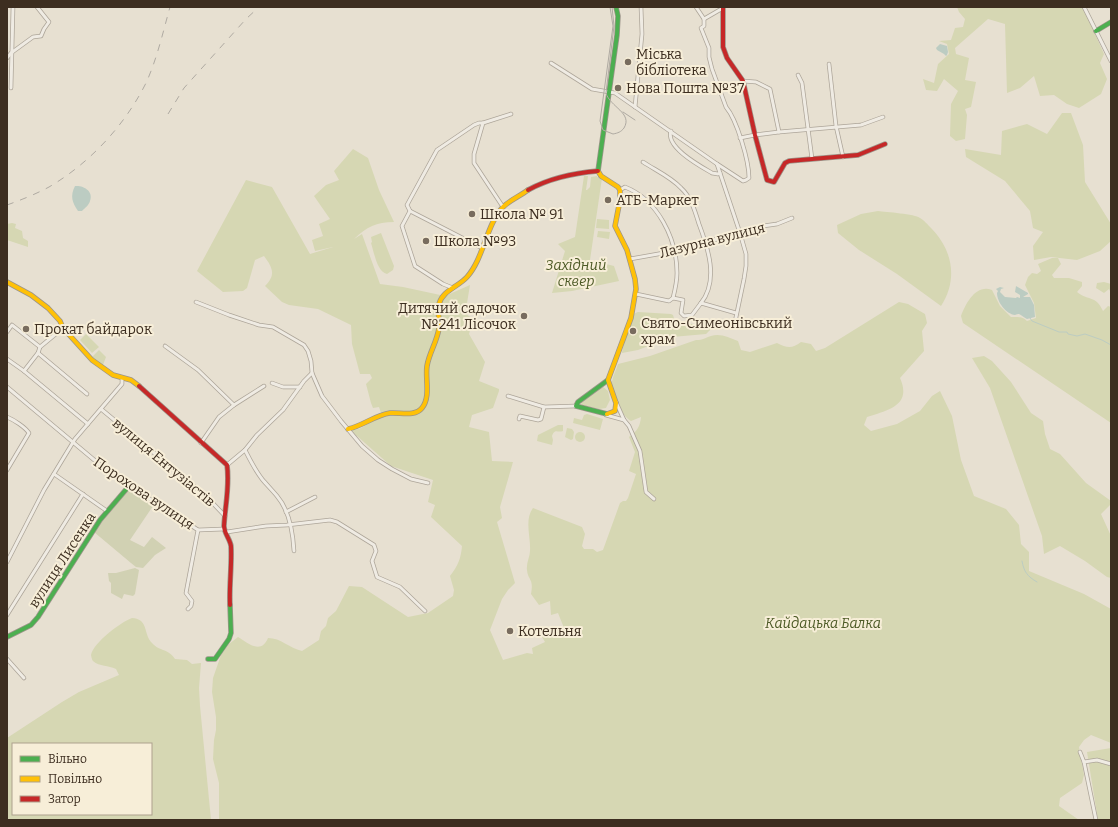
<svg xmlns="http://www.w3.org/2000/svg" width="1118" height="827" viewBox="0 0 1118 827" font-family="Bitter,serif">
	<rect width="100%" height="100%" fill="#e7e0d1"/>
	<g fill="#d6d7b3" fill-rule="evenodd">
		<polygon points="957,7 1083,7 1104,54 1100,63 1107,79 1101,94 1079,108 1067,104 1054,95 1040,96 1034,76 1020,88 1007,93 1005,24 988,19 955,48 956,54 969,58 965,80 976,82 971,107 965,109 967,115 965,139 956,141 950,136 951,104 958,91 944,79 937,91 926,90 923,79 934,83 938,64 949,54 947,44 939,41 951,40 955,28 963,27 965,19 959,12"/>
		<polygon points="1062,113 1071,113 1083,145 1085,182 1111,224 1111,241 1100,251 1077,260 1051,257 1034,260 1033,246 1043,232 1033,228 1030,211 1005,181 966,157 965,149 1001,155 1002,131 1027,124 1047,134"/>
		<path d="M353,149L368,158L379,190L394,222C376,222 367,227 354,239L362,234L380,284L403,287L445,296L470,285L467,303L458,308L473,319L469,334L485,362L479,381L499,389V391L493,408L472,415L469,427L489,432L492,461L513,462L500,507L502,518L497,522L515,583L508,590L502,599L490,630L503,660L527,653L533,654L532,648L545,642L538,630L547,628L554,630L564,628L558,613L551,615L550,601L539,605L531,594C534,578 528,581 527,570C526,563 530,557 530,551C531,537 524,520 533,508L582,527L585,534L582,546L584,549H593L597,552L603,550L620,503L623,501H626L628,498L636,474L629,471L635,452L629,437C637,431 640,427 641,417L631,421C622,416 614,399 612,389C610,381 616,371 618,364L650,356L696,340C704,340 704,338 711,336C721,333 729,338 738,341L741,350L750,352L777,343C787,348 792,349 801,342L811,344L816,351L825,348L899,302L908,304L925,314L927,323L922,331L924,351L900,378C912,405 889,410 867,417L864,425L871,431L897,424L920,411L932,396L940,391L952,416L961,460L974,496L1006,509L1019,525L1021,544L1029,552V571L1084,594L1111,609V743L1091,735L1084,740L1079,747L1084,775L1082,783L1060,798L1059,806L1079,820H219V783L213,759L214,740L216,730V717L212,692L213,678L221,655L229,644L238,637C248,643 261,655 268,638C281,638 289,648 302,651L319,640L321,631L326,626L328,618L336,611L349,586L362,587L408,617L428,613L453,596L454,590L450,576C458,566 461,558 462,546L431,517L435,505L428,502L433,480L391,466L357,436H354L352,432L353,430C363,430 374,419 381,413L379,407L373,408L371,403L366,384L372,378L370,374H360L352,344L351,325L318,309L289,305L282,302L265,286C276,275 273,268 264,256L255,260L247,288L243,291L223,292L197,271L246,180L272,187L310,254L333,247L315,251L312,240L323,236L319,224L330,219L314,196L326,185L339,180L334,171Z"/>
		<polygon points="584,176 588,176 586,190 587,190 590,187 591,177 597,176 597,177 602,178 590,260 614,266 619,281 572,291 552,293 565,251 558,244 575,237"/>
		<path d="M878,211C886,212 915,214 920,218C924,220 928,225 931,228C953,250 958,280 941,306L897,274L859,250L838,233L837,225L861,214Z"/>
		<polygon points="597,219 609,220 609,229 596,228"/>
		<polygon points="12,223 16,224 15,228 22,231 23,238 28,241 28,247 7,240 7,224"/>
		<polygon points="598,231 610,232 609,239 597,237"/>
		<path d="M381,233L394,266L393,270L387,274C377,272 374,252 371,243L372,242L371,237Z"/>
		<path d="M1052,258H1058L1061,264L1052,275L1054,278H1069L1082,282V286L1077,292C1088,301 1096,295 1103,311L1108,306L1111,307V423L963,323L961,316C966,303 976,284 992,290L1000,306L1011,317C1017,317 1023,316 1027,321L1036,318L1034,303L1025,285L1028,277L1032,273L1037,274L1041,271L1038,264Z"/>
		<polygon points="1104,282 1111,284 1111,293 1109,289 1104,293 1096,288 1097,283"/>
		<path d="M638,312L671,314L673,315L675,322L677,323L708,325L711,329L706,334L672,337L638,350L622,353C622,350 631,319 633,316C635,313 635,313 638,312Z"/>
		<polygon points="86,334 99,347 92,353 80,340"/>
		<polygon points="99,350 106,357 103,365 92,357"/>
		<polygon points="984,356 992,361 1011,382 1031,413 1043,421 1045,434 1050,449 1060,454 1086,483 1111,501 1111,504 1101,514 1111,536 1111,578 1107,577 1085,561 1060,546 1044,554 1042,536 990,388 972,358"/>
		<polygon points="602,386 608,391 610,400 606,408 599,409 582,405 581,403 583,401"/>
		<polygon points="587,414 603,419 600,430 573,423 574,418 582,420 584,415"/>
		<path d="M558,425H563V431C557,433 555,428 552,436L553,440L552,445L537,441L538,435Z"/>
		<polygon points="567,428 572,429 574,432 573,439 571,440 565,437"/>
		<circle cx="580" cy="437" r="5"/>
		<path d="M132,618C149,619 143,634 152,643C160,652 168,648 175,659L187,660L192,664L201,663L199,688L200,706L211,820H7V738L62,702L79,692L119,675L116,669C108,665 100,667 93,661C92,660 91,655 91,655C93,643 121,622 132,618ZM13,744H151V814H13Z"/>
		<polygon points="1111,748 1111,820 1098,820 1087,752"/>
	</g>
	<g fill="#d1d1b3">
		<polygon points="131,488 155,503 130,540 144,547 152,537 166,548 155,555 143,568 136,567 131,563 94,532 100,520 126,491"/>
		<polygon points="135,568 139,570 135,594 133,596 124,594 122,599 111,593 111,583 109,581 108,573 116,573"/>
	</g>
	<g fill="#bcccc2">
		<polygon points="940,44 947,46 948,52 947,55 946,56 944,54 937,50 936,48"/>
		<path d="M75,186C83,185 94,191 90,201C89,205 85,208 82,211H78C72,202 70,196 75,186Z"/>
		<path d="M1016,286L1028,293V294L1023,297H1030L1034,305L1035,317L1027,319C1025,318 1021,315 1019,314C1017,314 1016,315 1015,315C1006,314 997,302 997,293L998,291L996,289L1000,287L1004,288L1001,289L1000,292L1005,297L1016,298L1017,297L1020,298V295L1015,292Z"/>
	</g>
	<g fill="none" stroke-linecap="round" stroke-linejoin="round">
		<g stroke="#bcccc2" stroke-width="1">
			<polyline points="1030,318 1032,321 1059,332 1067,332 1068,334 1077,336 1085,334 1102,340 1111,345"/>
			<path d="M1022,561C1024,572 1027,576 1037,582"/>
		</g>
		<defs>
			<g id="street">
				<polyline points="696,7 704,19 723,8"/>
				<polyline points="1084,7 1111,61"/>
				<path d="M704,19V26L701,28L709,48V57L712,69L726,107C737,120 749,161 749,178L746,180L743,181L717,164"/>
				<polyline points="7,58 11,53 33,37 41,36 44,29 49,22 37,7"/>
				<polyline points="551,63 592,89 615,93 717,164 740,233 746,254 746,266 744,279 735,322"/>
				<polyline points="829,64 836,126 843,157"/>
				<polyline points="798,75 802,83 812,159"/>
				<polyline points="743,81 756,82 770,89 779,132"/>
				<polyline points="11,88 13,7"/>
				<polyline points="635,107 642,34 641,7"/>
				<path d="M671,131C665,147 700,166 712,173L718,174L720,173"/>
				<polyline points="740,138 755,135 779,132 861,125 883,117"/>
				<path d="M643,162C655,170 671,177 681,188C691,197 695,211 699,224C708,248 719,280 701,303"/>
				<path d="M620,190L625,187C658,200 677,239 677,273C677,282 675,290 673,298"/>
				<polyline points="503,207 474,163 474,154 483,123 511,114"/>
				<polyline points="410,211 482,248"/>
				<polyline points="630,259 675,251 763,226 777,224 792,218"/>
				<polyline points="453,288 443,284 415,266 402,226 410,211 407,205 437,150 474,125 479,123 483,123"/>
				<polyline points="636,294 669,301 673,298 683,300 681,313 684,316 692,315 701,303 736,313"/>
				<polyline points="196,302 229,315 259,325 273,327 304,345 308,351 311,361 312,373 322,396 341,421 362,446 378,460 392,469 411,479 428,483"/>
				<polyline points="7,332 12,325 40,347"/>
				<polyline points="165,346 198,370 234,405"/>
				<polyline points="38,353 87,394"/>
				<polyline points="7,359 24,371 88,424"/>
				<polyline points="24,371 38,353 40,347 63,328"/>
				<polyline points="272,383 283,387 300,387"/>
				<polyline points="7,387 105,469 129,486 169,511 198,530 186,593 192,601 191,606 188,609"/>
				<polyline points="508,396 544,407 576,406"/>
				<polyline points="616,402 624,420"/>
				<polyline points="101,409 206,496 225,516"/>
				<polyline points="606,415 624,420 629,426 640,451 646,492 654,499"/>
				<path d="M7,417C14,420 25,427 29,433L7,470"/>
				<polyline points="519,419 520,416 538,420 541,419 544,407"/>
				<polyline points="201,443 219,417 234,405 264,386"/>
				<path d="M245,450C250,460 255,470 262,479C267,485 272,490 277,496C289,510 293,533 294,551"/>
				<polyline points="227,465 245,450 257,435 283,410 304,381 312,373"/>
				<polyline points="54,474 107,511"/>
				<polyline points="286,512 315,497"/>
				<polyline points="198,530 224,529"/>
				<polyline points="227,532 266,526 287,525 330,520 337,522 374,545 376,551 372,561 377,577 400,587 425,611"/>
				<polyline points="7,562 44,490 75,439 122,384 122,378"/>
				<polyline points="7,615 83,494"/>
				<polyline points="7,659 24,678"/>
				<polyline points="1080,752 1084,762 1096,820"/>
				<polyline points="1084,762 1097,760 1111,764"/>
			</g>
			<g id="fast">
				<polyline points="1096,31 1111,22"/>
				<polyline points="598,171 617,35 618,16 616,7"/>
				<polyline points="607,414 576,406 578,402 608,380"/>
				<polyline points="7,637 31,625 38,617 100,520 129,486"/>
				<polyline points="208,659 215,659 229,639 231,633 230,605"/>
			</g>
			<g id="slow">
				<polyline points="598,171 601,176 618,187 620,190 620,200 615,226 627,250 635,279 636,289 631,318 608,380 616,403 615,411 607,414"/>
				<polyline points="7,282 31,295 48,308 60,321 63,328 92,360 113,375 131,380 139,386"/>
				<path d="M348,429C363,426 375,415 390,413C400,412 415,417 422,408C431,397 425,378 427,366C429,353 437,342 439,328C440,320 437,312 439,304C443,290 458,287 467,277C484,258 486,225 503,207C510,200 520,196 528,190"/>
			</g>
			<g id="jam">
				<polyline points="723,8 723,47 727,58 743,81 755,135 767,180 774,182 785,163 789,161 858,155 885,144"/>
				<path d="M528,190C550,178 573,173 598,171"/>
				<path d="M139,386L227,465C230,486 225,506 224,526C224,533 230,539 231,546C232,566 229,586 230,605"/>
			</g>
		</defs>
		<use href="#street" stroke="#ada599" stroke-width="4.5"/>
		<use href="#fast" stroke="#9c958a" stroke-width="5.5"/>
		<use href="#slow" stroke="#9c958a" stroke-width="5.5"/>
		<use href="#jam" stroke="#9c958a" stroke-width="5.5"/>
		<use href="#street" stroke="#efebe3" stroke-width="3"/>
		<use href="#fast" stroke="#4caf50" stroke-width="4"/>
		<use href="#slow" stroke="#ffc107" stroke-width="4"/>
		<use href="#jam" stroke="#c62828" stroke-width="4"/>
		<g stroke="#afaaa2" stroke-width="1">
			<path d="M610,7L613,26L600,121L603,130L613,134C618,133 621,132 624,128C633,113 610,107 606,93L614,26L612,7"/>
			<polyline points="623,112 635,120"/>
		</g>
		<g stroke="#afaaa2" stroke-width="1" stroke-dasharray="7 7" stroke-linecap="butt">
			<polyline points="168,114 184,88 246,19 259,7"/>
			<path d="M7,205C21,200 36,194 49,187C90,163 125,125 146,83C157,59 163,32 170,7"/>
		</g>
	</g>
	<g fill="#786c5e" stroke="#f7eed8" stroke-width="1.5">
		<circle cx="628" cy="62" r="4"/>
		<circle cx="618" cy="88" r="4"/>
		<circle cx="608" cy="200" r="4"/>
		<circle cx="472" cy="214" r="4"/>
		<circle cx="426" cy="241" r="4"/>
		<circle cx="524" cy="316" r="4"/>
		<circle cx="26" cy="329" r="4"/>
		<circle cx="633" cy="331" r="4"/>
		<circle cx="510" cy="631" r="4"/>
	</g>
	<g text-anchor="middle" stroke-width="4" stroke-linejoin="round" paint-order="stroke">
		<g font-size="14" fill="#3d2e20" stroke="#f7eed8" text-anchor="start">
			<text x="636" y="59">Міська<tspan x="636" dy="16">бібліотека</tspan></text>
			<text x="626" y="93">Нова Пошта №37</text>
			<text x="616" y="205">АТБ-Маркет</text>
			<text x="480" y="219">Школа № 91</text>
			<text x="434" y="246">Школа №93</text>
			<text x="516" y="313" text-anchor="end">Дитячий садочок<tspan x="516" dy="16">№241 Лісочок</tspan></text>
			<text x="641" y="328">Свято-Симеонівський<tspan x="641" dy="16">храм</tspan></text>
			<text x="34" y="334">Прокат байдарок</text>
			<text x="518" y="636">Котельня</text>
		</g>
		<g font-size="14" fill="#3d2e20" stroke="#f7eed8">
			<text transform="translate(712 240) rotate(-14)" y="5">Лазурна вулиця</text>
			<text transform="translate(164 462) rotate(40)" y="5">вулиця Ентузіастів</text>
			<text transform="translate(144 493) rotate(34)" y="5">Порохова вулиця</text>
			<text transform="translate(62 560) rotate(-57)" y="5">вулиця Лисенка</text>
		</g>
		<g font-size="14" font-style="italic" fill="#4d5a26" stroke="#f7eed8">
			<text x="576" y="270">Західний<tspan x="576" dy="16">сквер</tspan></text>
			<text x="823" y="628">Кайдацька Балка</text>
		</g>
	</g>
	<rect width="1118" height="827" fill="none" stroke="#3d2e20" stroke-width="16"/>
	<rect x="12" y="743" width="140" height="72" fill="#f7eed8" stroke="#ada18e"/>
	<rect x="20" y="756" width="20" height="6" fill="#4caf50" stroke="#ada18e"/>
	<text x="48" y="763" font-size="12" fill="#3d2e20">Вільно</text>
	<rect x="20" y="776" width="20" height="6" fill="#ffc107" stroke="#ada18e"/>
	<text x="48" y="783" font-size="12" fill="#3d2e20">Повільно</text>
	<rect x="20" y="796" width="20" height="6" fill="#c62828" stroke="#ada18e"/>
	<text x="48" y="803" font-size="12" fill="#3d2e20">Затор</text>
</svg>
